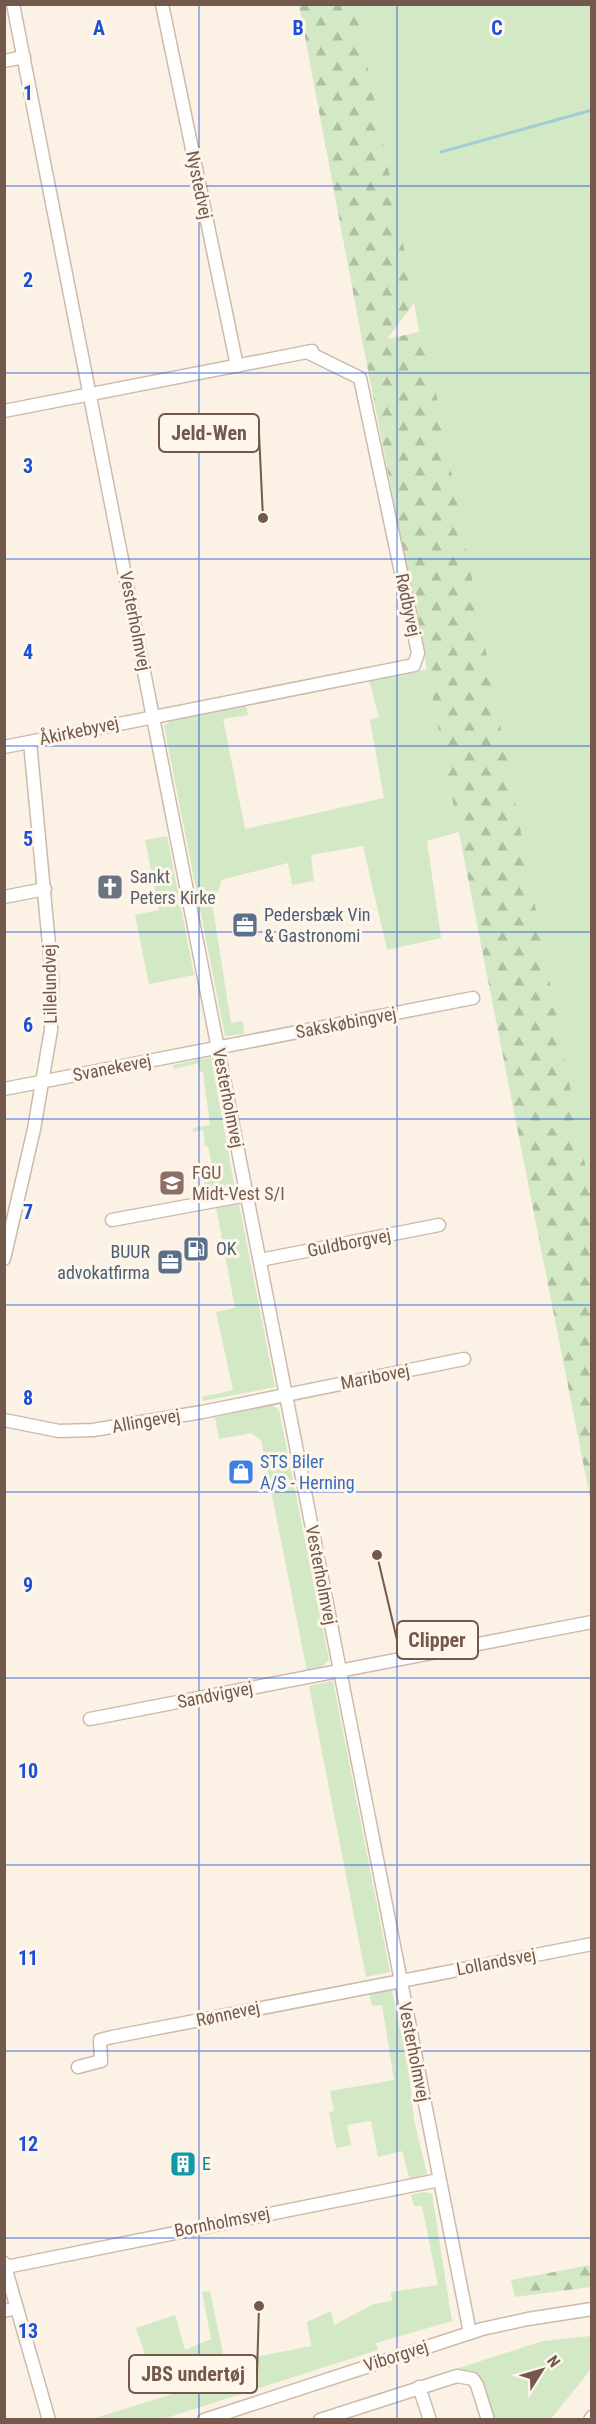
<svg xmlns="http://www.w3.org/2000/svg" width="596" height="2424" viewBox="0 0 596 2424" font-family="'Roboto Condensed',sans-serif">
	<defs>
		<pattern id="forest-firs" width="22" height="20" patternUnits="userSpaceOnUse" patternTransform="scale(1.5)"><rect width="22" height="20" fill="#d3e8c5"/><path d="M5 1l3.5 6h-7zM16 11l3.5 6h-7z" fill="#b0bfa2"/></pattern>
	</defs>
	<rect width="100%" height="100%" fill="#fbf2e5"/>
	<g fill="#d3e8c5">
		<polygon points="355,5 591,5 591,1199"/>
		<path d="M427,669L459,832L427,841L441,938L387,950L363,846L311,855L314,881L292,885L288,863L221,880L219,890L211,896L231,1023L243,1021L244,1034L225,1036L164,726C173,715 230,709 246,706L248,715L223,719L245,829L384,798L370,720L379,717L369,680Z"/>
		<polygon points="167,836 194,975 149,984 135,915 159,910 145,840"/>
		<polygon points="211,1057 235,1189 206,1194 204,1182 215,1179 208,1146 205,1146 203,1130 193,1132 193,1128 210,1125 203,1072 200,1072 198,1063 174,1069 173,1065"/>
		<polygon points="239,1204 275,1387 203,1401 202,1397 233,1390 216,1312 235,1308 216,1207"/>
		<polygon points="272,1405 279,1410 329,1660 319,1669 307,1671 261,1440 251,1433 219,1439 215,1417"/>
		<polygon points="333,1681 390,1972 366,1977 309,1686"/>
		<polygon points="392,1990 409,2072 414,2119 427,2174 410,2180 402,2151 378,2157 371,2121 347,2125 351,2145 336,2148 329,2112 334,2111 330,2091 394,2080 382,2005 372,2006 369,1993"/>
		<polygon points="424,2192 432,2194 452,2321 376,2343 378,2350 163,2419 92,2419 176,2393 165,2359 148,2364 136,2328 175,2315 185,2350 211,2339 202,2292 210,2291 225,2363 311,2346 307,2322 331,2311 334,2325 374,2304 392,2301 391,2292 438,2285 422,2206 414,2206 411,2195"/>
		<polygon points="591,2336 591,2369 551,2419 493,2419 473,2373 456,2369 543,2341"/>
	</g>
	<g fill="url(#forest-firs)">
		<polygon points="299,5 355,5 415,302 387,339 424,331 591,1195 591,1503 363,345"/>
		<polygon points="591,2265 591,2287 515,2297 511,2280"/>
	</g>
	<g fill="none" stroke-linecap="round" stroke-linejoin="round">
		<polyline stroke="#a2cdd4" stroke-width="3" points="441,152 592,110"/>
		<defs>
			<g id="minor">
				<polyline points="13,4 470,2333"/>
				<polyline points="162,4 237,366"/>
				<polyline points="4,61 24,57"/>
				<polyline points="4,411 312,351"/>
				<polyline points="4,747 414,665 418,653 360,378 307,352"/>
				<polyline points="4,897 45,889"/>
				<polyline points="4,1089 473,998"/>
				<polyline points="112,1220 247,1195"/>
				<polyline points="4,1259 34,1129 51,1030 52,977 30,742"/>
				<polyline points="260,1260 439,1225"/>
				<polyline points="4,1420 59,1431 93,1430 202,1412 464,1359"/>
				<polyline points="90,1719 592,1622"/>
				<polyline points="78,2067 101,2061 100,2040 112,2037 592,1944"/>
				<polyline points="4,2263 49,2420"/>
				<polyline points="6,2267 439,2180"/>
				<polyline points="4,2311 17,2308"/>
				<polyline points="419,2387 430,2420"/>
				<polyline points="204,2420 482,2329 528,2319 592,2309"/>
				<polyline points="320,2420 457,2376 473,2379 477,2385 488,2420"/>
				<polyline points="590,2420 592,2417"/>
			</g>
		</defs>
		<use href="#minor" stroke="#ccbaac" stroke-width="15"/>
		<use href="#minor" stroke="#fff" stroke-width="12"/>
	</g>
	<path fill="none" stroke="#1d4ed8" stroke-width="1.5" stroke-opacity="0.55" d="M199,4V2420M397,4V2420M4,186H592M4,373H592M4,559H592M4,746H592M4,932H592M4,1119H592M4,1305H592M4,1492H592M4,1678H592M4,1865H592M4,2051H592M4,2238H592"/>
	<defs>
		<symbol id="church-square" viewBox="-11 -11 22 22"><rect x="-9" y="-9" width="18" height="18" rx="4" fill="#6b7280" stroke="#fef6eb"/><path d="M-1.2-6h2.4v3.5h3.3v2.4h-3.3V6h-2.4V-.1h-3.3v-2.4h3.3Z" fill="#fff"/></symbol>
		<symbol id="office-square" viewBox="-11 -11 22 22"><rect x="-9" y="-9" width="18" height="18" rx="4" fill="#5c6f8a" stroke="#fef6eb"/><path d="M-6-3h4V-5.5h4V-3h4V5H-6ZM-1-4.5V-3h2v-1.5ZM-6 0V1H6V0Z" fill="#fff"/></symbol>
		<symbol id="school-square" viewBox="-11 -11 22 22"><rect x="-9" y="-9" width="18" height="18" rx="4" fill="#8d6e63" stroke="#fef6eb"/><path d="M0-5L7-2L0 1L-7-2ZM-4 1L0 2.5L4 1V4Q0 6-4 4Z" fill="#fff"/></symbol>
		<symbol id="fuel-square" viewBox="-11 -11 22 22"><rect x="-9" y="-9" width="18" height="18" rx="4" fill="#5c6f8a" stroke="#fef6eb"/><path d="M-5.5-6h7V0h2V4h1.3V-2.5L3-4.5l.8-.8L6-3V5H2.5V1h-1V6h-7ZM-4.2-4.7v3.2H.2V-4.7Z" fill="#fff"/></symbol>
		<symbol id="shop-square" viewBox="-11 -11 22 22"><rect x="-9" y="-9" width="18" height="18" rx="4" fill="#3f7fe0" stroke="#fef6eb"/><path d="M-5-2.5h2.3a2.7 3.5 0 0 1 5.4 0H5L5.5 6h-11ZM-1.5-2.5h3a1.5 2.3 0 0 0-3 0Z" fill="#fff"/></symbol>
		<symbol id="building-square" viewBox="-11 -11 22 22"><rect x="-9" y="-9" width="18" height="18" rx="4" fill="#0f9aa8" stroke="#fef6eb"/><path d="M-4-6H4V6H1V3H-1V6H-4ZM-2.5-4.3h1.7v1.8h-1.7ZM.8-4.3h1.7v1.8H.8ZM-2.5-1h1.7V.8h-1.7ZM.8-1h1.7V.8H.8Z" fill="#fff"/></symbol>
	</defs>
	<g fill-rule="evenodd">
		<use href="#church-square" x="95" y="872" width="30" height="30"/>
		<use href="#office-square" x="230" y="910" width="30" height="30"/>
		<use href="#school-square" x="157" y="1168" width="30" height="30"/>
		<use href="#fuel-square" x="181" y="1234" width="30" height="30"/>
		<use href="#office-square" x="155" y="1247" width="30" height="30"/>
		<use href="#shop-square" x="226" y="1457" width="30" height="30"/>
		<use href="#building-square" x="168" y="2149" width="30" height="30"/>
	</g>
	<g text-anchor="middle" stroke-width="6" stroke-linejoin="round" paint-order="stroke">
		<g font-size="18" fill="#72594c" stroke="#fef6eb">
			<text transform="translate(199 185) rotate(78)" y="6">Nystedvej</text>
			<text transform="translate(408 605) rotate(78)" y="6">Rødbyvej</text>
			<text transform="translate(135 621) rotate(79)" y="6">Vesterholmvej</text>
			<text transform="translate(79 731) rotate(-12)" y="6">Åkirkebyvej</text>
			<text transform="translate(50 984) rotate(-91)" y="6">Lillelundvej</text>
			<text transform="translate(346 1023) rotate(-11)" y="6">Sakskøbingvej</text>
			<text transform="translate(112 1068) rotate(-11)" y="6">Svanekevej</text>
			<text transform="translate(228 1098) rotate(79)" y="6">Vesterholmvej</text>
			<text transform="translate(349 1243) rotate(-11)" y="6">Guldborgvej</text>
			<text transform="translate(375 1377) rotate(-11)" y="6">Maribovej</text>
			<text transform="translate(146 1421) rotate(-10)" y="6">Allingevej</text>
			<text transform="translate(321 1575) rotate(79)" y="6">Vesterholmvej</text>
			<text transform="translate(215 1695) rotate(-11)" y="6">Sandvigvej</text>
			<text transform="translate(496 1962) rotate(-11)" y="6">Lollandsvej</text>
			<text transform="translate(228 2014) rotate(-12)" y="6">Rønnevej</text>
			<text transform="translate(414 2052) rotate(79)" y="6">Vesterholmvej</text>
			<text transform="translate(222 2222) rotate(-11)" y="6">Bornholmsvej</text>
			<text transform="translate(396 2356) rotate(-18)" y="6">Viborgvej</text>
		</g>
		<g font-size="18" fill="#5b616d" stroke="#fef6eb" text-anchor="start">
			<text x="130" y="883">Sankt<tspan x="130" dy="21">Peters Kirke</tspan></text>
		</g>
		<g font-size="18" fill="#4e5e75" stroke="#fef6eb" text-anchor="start">
			<text x="264" y="921">Pedersbæk Vin<tspan x="264" dy="21">&amp; Gastronomi</tspan></text>
			<text x="216" y="1255">OK</text>
			<text x="150" y="1258" text-anchor="end">BUUR<tspan x="150" dy="21">advokatfirma</tspan></text>
		</g>
		<g font-size="18" fill="#785e54" stroke="#fef6eb" text-anchor="start">
			<text x="192" y="1179">FGU<tspan x="192" dy="21">Midt-Vest S/I</tspan></text>
		</g>
		<g font-size="18" fill="#366cbe" stroke="#fef6eb" text-anchor="start">
			<text x="260" y="1468">STS Biler<tspan x="260" dy="21">A/S - Herning</tspan></text>
		</g>
		<g font-size="18" fill="#0d838f" stroke="#fef6eb" text-anchor="start">
			<text x="202" y="2170">E</text>
		</g>
	</g>
	<g font-size="20" text-anchor="middle" font-weight="bold" fill="#1d4ed8" stroke="#fef6eb" stroke-width="6" stroke-linejoin="round" paint-order="stroke">
		<text x="99" y="35">A</text>
		<text x="298" y="35">B</text>
		<text x="497" y="35">C</text>
		<text x="28" y="100">1</text>
		<text x="28" y="287">2</text>
		<text x="28" y="473">3</text>
		<text x="28" y="659">4</text>
		<text x="28" y="846">5</text>
		<text x="28" y="1032">6</text>
		<text x="28" y="1219">7</text>
		<text x="28" y="1405">8</text>
		<text x="28" y="1592">9</text>
		<text x="28" y="1778">10</text>
		<text x="28" y="1965">11</text>
		<text x="28" y="2151">12</text>
		<text x="28" y="2338">13</text>
	</g>
	<path fill="none" stroke="#72594c" stroke-width="2" d="M263 518L259 433M377 1555L397 1640M259 2306L257 2374"/>
	<g fill="#72594c" stroke="#fef6eb" stroke-width="2">
		<circle cx="263" cy="518" r="6"/>
		<circle cx="377" cy="1555" r="6"/>
		<circle cx="259" cy="2306" r="6"/>
	</g>
	<g fill="#fef6eb" stroke="#72594c" stroke-width="2">
		<rect x="159" y="414" width="100" height="38" rx="6"/>
		<rect x="397" y="1621" width="81" height="38" rx="6"/>
		<rect x="129" y="2355" width="128" height="38" rx="6"/>
	</g>
	<g font-size="20" text-anchor="middle" font-weight="bold" fill="#72594c">
		<text x="209" y="440">Jeld-Wen</text>
		<text x="437" y="1647">Clipper</text>
		<text x="193" y="2381">JBS undertøj</text>
	</g>
	<rect width="596" height="2424" fill="none" stroke="#72594c" stroke-width="12"/>
	<g transform="translate(542 2370) rotate(53)" stroke="#fef6eb" stroke-width="4.5" paint-order="stroke">
	<path d="M0-4.5L10 22L0 15L-10 22Z" fill="#72594c"/>
	<text y="-9" font-size="16" font-weight="bold" text-anchor="middle" fill="#72594c">N</text>
	</g>
</svg>
